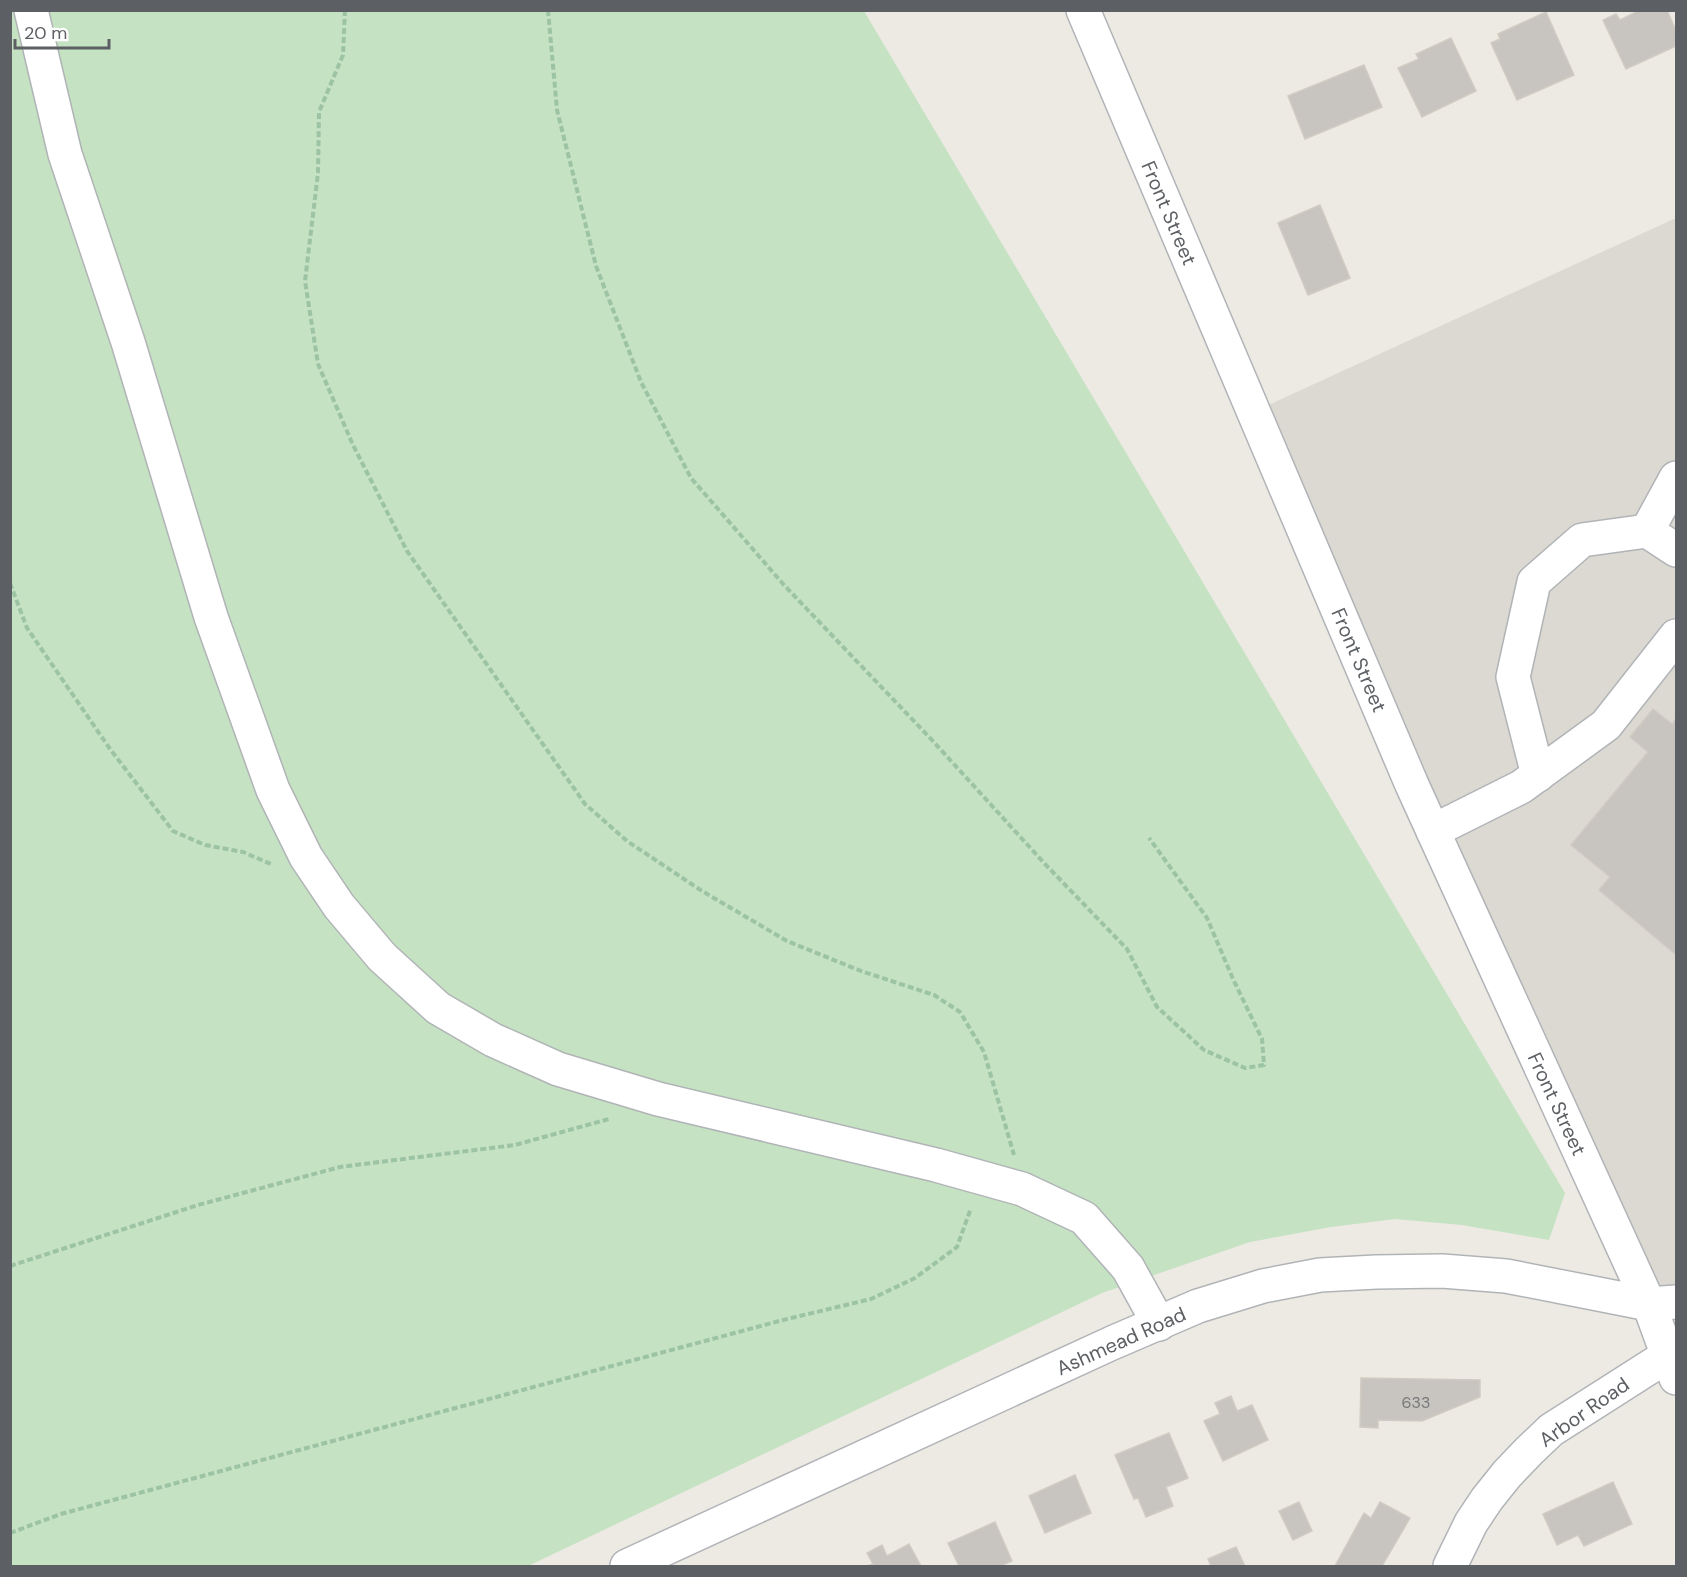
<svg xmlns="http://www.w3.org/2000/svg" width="1687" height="1577" viewBox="0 0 1687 1577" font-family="'DM Sans',sans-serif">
	<rect width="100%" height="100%" fill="#edeae4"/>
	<polygon fill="#dcd9d2" points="1676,218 1676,1302 1649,1304 1253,412"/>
	<polygon fill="#c5e2c2" points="11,11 864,11 1565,1193 1549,1240 1462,1225 1395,1219 1331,1227 1250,1242 1102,1293 528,1566 11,1566"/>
	<g fill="#c8c5c0" stroke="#d1cbc2" stroke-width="1.5">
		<polygon points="1640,10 1667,10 1676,31 1676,46 1626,69 1603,20 1616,14 1620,20"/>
		<polygon points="1546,12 1574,75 1517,100 1491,43 1500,39 1498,34"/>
		<polygon points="1451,38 1476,91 1422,117 1398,68 1419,59 1416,54"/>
		<polygon points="1364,65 1382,107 1305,139 1288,96"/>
		<polygon points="1320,205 1350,278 1308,295 1278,223"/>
		<polygon points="1653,709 1672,724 1676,719 1676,955 1599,890 1610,877 1571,845 1648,752 1630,737"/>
		<polygon points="1361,1378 1480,1380 1480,1397 1422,1421 1378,1420 1378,1428 1360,1427"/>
		<polygon points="1231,1396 1237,1411 1252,1405 1268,1440 1223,1461 1204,1421 1220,1414 1215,1403"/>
		<polygon points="1169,1433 1188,1478 1166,1487 1173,1506 1146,1517 1138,1498 1134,1499 1115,1455"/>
		<polygon points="1075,1475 1091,1513 1045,1533 1029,1496"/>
		<polygon points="1613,1482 1632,1524 1584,1546 1578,1535 1557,1545 1543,1514"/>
		<polygon points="1299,1502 1312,1531 1293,1540 1279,1511"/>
		<polygon points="1380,1502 1410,1518 1382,1566 1335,1566 1364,1513 1371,1518"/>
		<polygon points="995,1522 1012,1561 1000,1566 959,1566 948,1543"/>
		<polygon points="909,1544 921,1566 867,1566 873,1564 867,1553 882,1545 887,1556"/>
		<polygon points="1236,1547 1245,1566 1211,1566 1208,1559"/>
	</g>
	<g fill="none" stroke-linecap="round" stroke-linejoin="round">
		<defs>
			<g id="minor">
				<polyline points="31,10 65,154 128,342 211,617 273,790 306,857 339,906 382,957 438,1008 493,1040 558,1069 658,1099 936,1165 1022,1189 1084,1218 1128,1268 1159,1324"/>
				<polyline points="1083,10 1412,785 1649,1304 1676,1378"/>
				<polyline points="1647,531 1676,550"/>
				<polyline points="1538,775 1513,677 1534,582 1582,540 1647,531 1676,478"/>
				<polyline points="1433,831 1521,787 1606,725 1676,636"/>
				<polyline points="627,1566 1112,1343 1198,1306 1263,1286 1320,1275 1376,1272 1442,1271 1506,1276 1649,1304 1676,1302"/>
				<polyline points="1450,1566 1471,1523 1487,1499 1507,1474 1529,1451 1551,1430 1667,1356"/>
			</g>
		</defs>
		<use href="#minor" stroke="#b1b4b7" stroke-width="36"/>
		<g stroke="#9cc3a4" stroke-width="4" stroke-dasharray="6 3" stroke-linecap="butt">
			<polyline points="345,10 343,55 319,112 318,173 305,281 318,364 353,445 407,551 585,804 627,841 702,891 787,941 861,971 934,995 960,1012 984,1052 1014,1155"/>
			<polyline points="548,10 557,110 596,266 641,382 691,478 784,585 931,739 1045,864 1127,949 1157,1007 1204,1050 1245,1068 1264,1065 1262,1039 1233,979 1207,918 1149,838"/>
			<polyline points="10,583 27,628 110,749 173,831 205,845 243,852 273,865"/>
			<polyline points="10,1266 198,1205 340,1167 515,1145 609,1119"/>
			<polyline points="10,1533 61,1514 783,1320 871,1299 915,1278 957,1247 971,1208"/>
		</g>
		<use href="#minor" stroke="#fff" stroke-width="33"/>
	</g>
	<g text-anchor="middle" stroke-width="4.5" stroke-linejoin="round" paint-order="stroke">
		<g font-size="16" fill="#77787a">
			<text x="1416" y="1408">633</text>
		</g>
		<g font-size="20" fill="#5c5f63" stroke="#fff">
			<text transform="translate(1169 213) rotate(67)" y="7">Front Street</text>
			<text transform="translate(1359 660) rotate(67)" y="7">Front Street</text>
			<text transform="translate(1557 1104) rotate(65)" y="7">Front Street</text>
			<text transform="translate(1121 1341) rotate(-24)" y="7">Ashmead Road</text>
			<text transform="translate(1584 1412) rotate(-35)" y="7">Arbor Road</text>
		</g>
	</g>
	<rect width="1687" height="1577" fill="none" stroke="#5c5f63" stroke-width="24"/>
	<path d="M15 39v9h94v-9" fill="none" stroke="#5c5f63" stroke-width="3"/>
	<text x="24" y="39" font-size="18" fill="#5c5f63" stroke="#ffffff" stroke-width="4.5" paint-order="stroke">20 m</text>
</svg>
